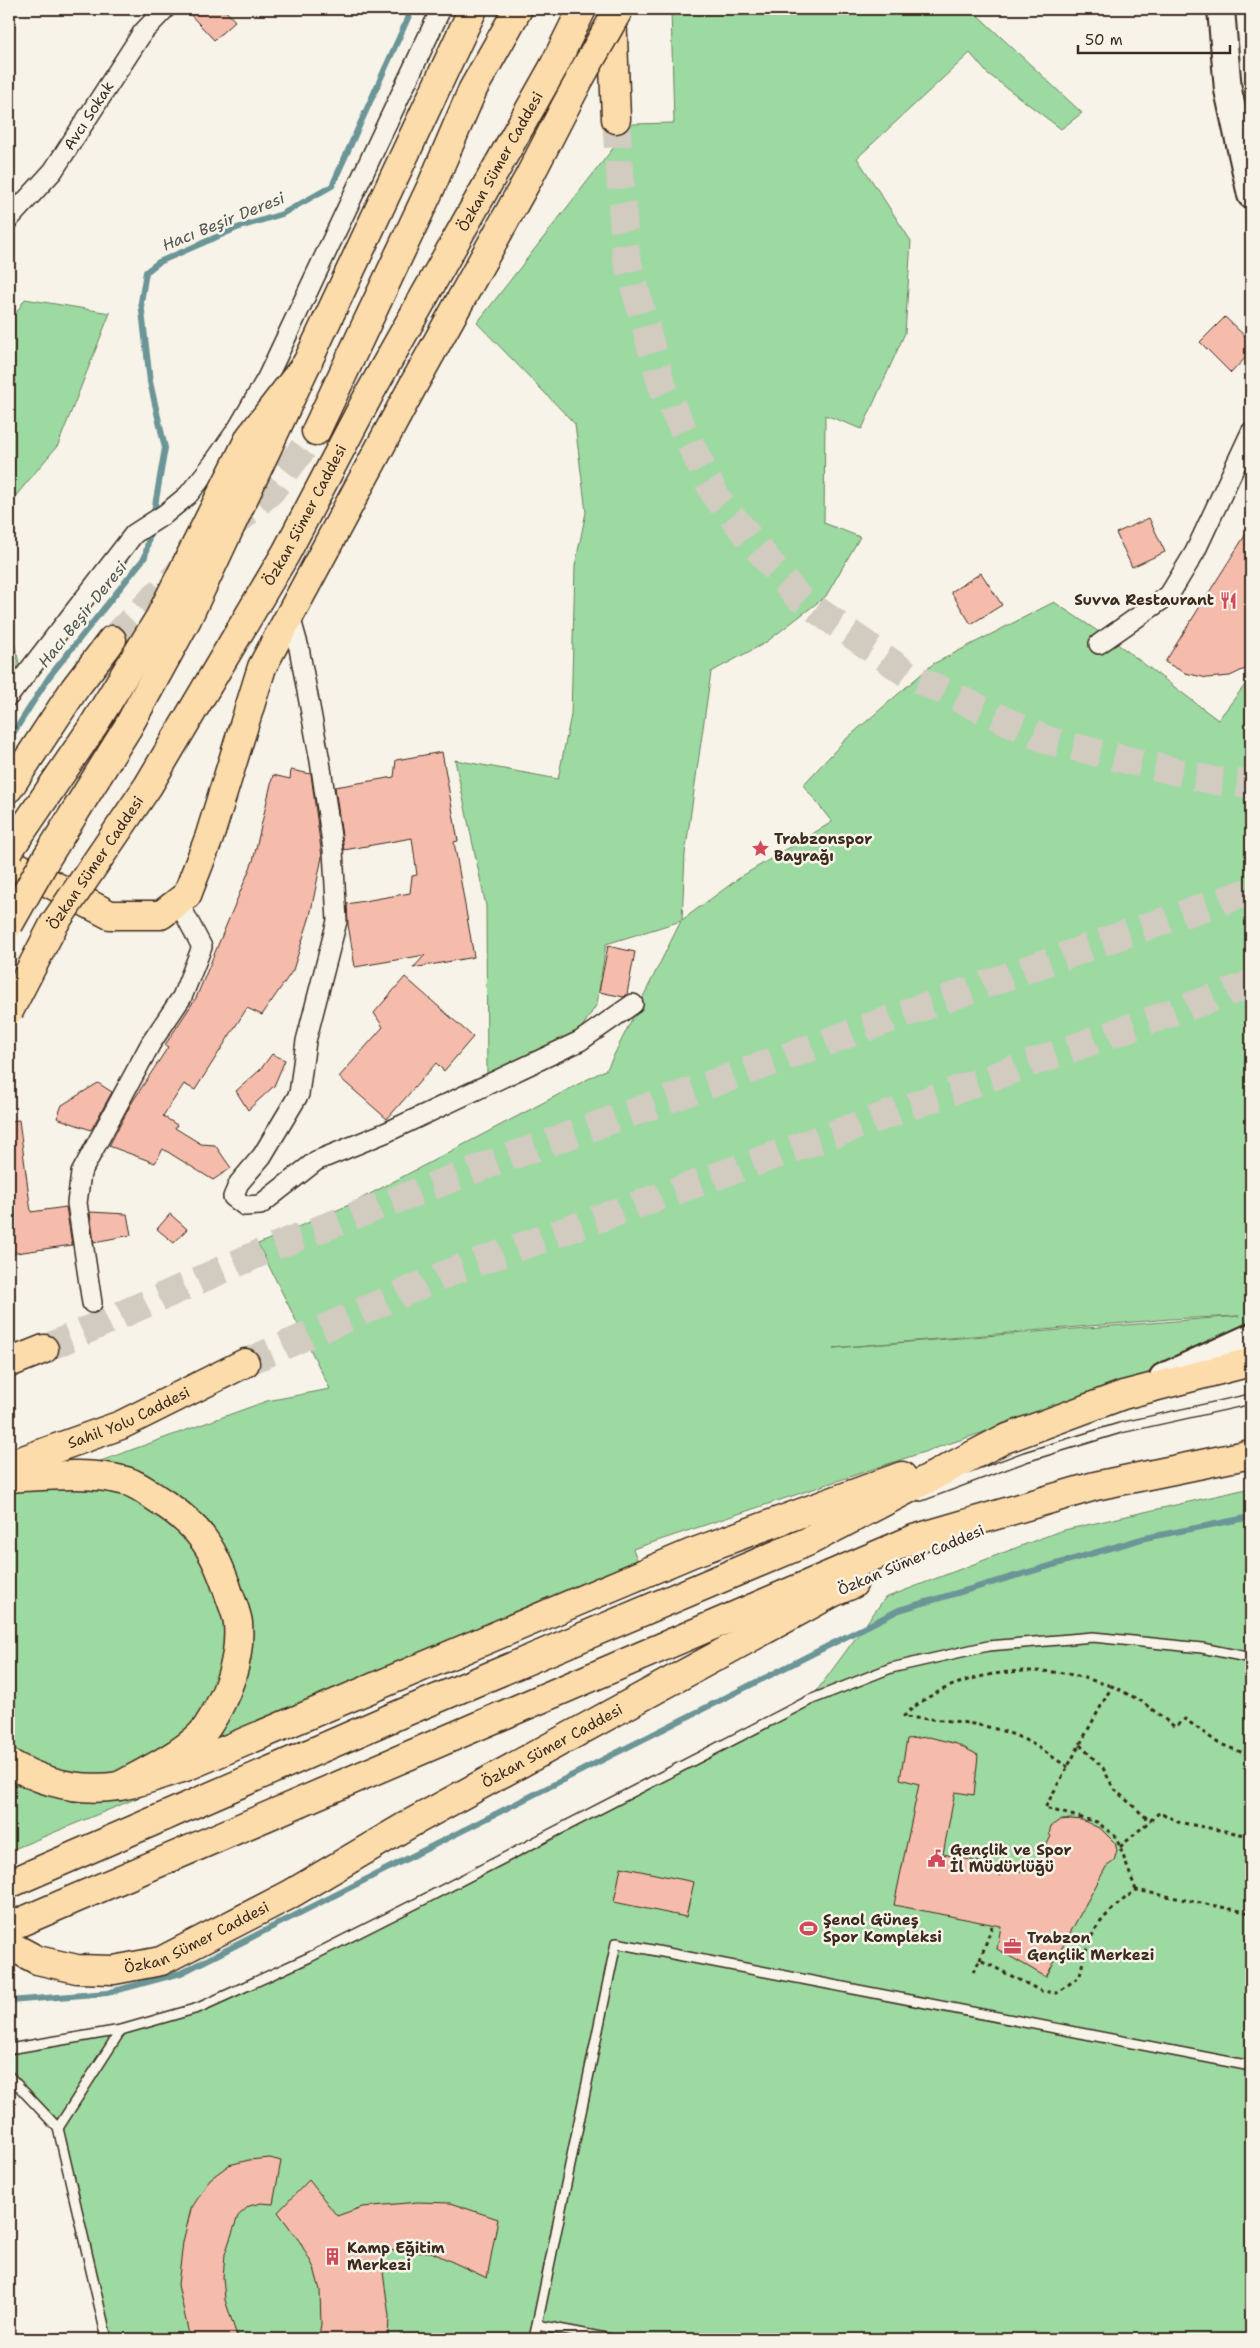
<svg xmlns="http://www.w3.org/2000/svg" width="1260" height="2348" viewBox="0 0 1260 2348" font-family="'Shantell Sans',sans-serif">
	<rect width="100%" height="100%" fill="#f7f3e8"/>
	<filter id="ink" filterUnits="userSpaceOnUse"><feTurbulence type="fractalNoise" baseFrequency=".02" numOctaves="2"/><feDisplacementMap in="SourceGraphic" scale="10" xChannelSelector="R" yChannelSelector="G"/><feConvolveMatrix kernelMatrix="1 2 1 2 8 2 1 2 1" color-interpolation-filters="sRGB"/></filter>
	<g filter="url(#ink)">
		<g fill="#9cdaa1" stroke="#6c8260" fill-rule="evenodd">
			<path d="M671,9H971L1082,113L1061,129L987,73L970,53L857,158L911,241L905,333L862,429L825,415L824,523L860,537L826,596L765,643L711,672L685,854L682,920L742,876L832,822L803,785L845,740L933,664L1054,602L1123,648L1218,720L1251,677V1324L1125,1385L633,1549L648,1587L9,1851V1494L267,1401L330,1389L258,1244L349,1205L607,1069L681,921L606,944L597,1004L577,1035L487,1080L486,906L455,760L558,779L571,715L575,566L586,512L575,424L477,323L632,124L674,123ZM1239,1316L833,1348L1170,1319Z"/>
			<polygon points="25,299 110,313 58,445 9,504 9,324"/>
			<polygon points="9,621 20,667 9,675"/>
			<polygon points="1251,1488 1251,2339 107,2339 58,2128 9,2076 9,2049 121,2030 198,2008 310,1957 810,1700 885,1598 1060,1531"/>
		</g>
		<g fill="none" stroke-linecap="round" stroke-linejoin="round">
			<g stroke="#6c9597" stroke-width="6">
				<polyline points="153,517 165,448 150,382 141,302 146,272 159,262 237,228 282,214 332,186 412,9"/>
				<polyline points="9,740 49,677 145,557 151,527"/>
				<polyline points="9,2001 107,1993 181,1973 899,1610 1145,1538 1251,1517"/>
			</g>
		</g>
		<g fill="#f5bcac" stroke="#3b2a1e">
			<polygon points="185,9 224,9 235,21 214,40"/>
			<polygon points="1225,317 1251,342 1251,352 1231,373 1200,342"/>
			<polygon points="1149,518 1165,552 1132,567 1116,533"/>
			<polygon points="1251,526 1251,666 1230,676 1207,678 1185,673 1165,662"/>
			<polygon points="981,573 1002,605 971,624 951,592"/>
			<polygon points="442,752 458,841 454,842 474,957 413,968 425,955 355,967 348,924 347,904 410,893 412,876 417,875 412,838 344,850 335,787 394,777 396,760"/>
			<polygon points="291,770 311,774 322,857 310,916 293,970 262,1015 247,1008 195,1090 184,1084 163,1116 177,1125 175,1128 201,1144 215,1145 231,1168 213,1180 163,1149 155,1163 109,1146 131,1104 168,1047 165,1045 196,998 253,861 273,775 290,779"/>
			<polygon points="608,946 635,952 627,994 624,997 599,992"/>
			<polygon points="405,977 473,1037 444,1071 436,1063 387,1119 339,1077 383,1027 374,1013"/>
			<polygon points="272,1054 285,1060 274,1086 248,1110 236,1091 260,1070"/>
			<polygon points="98,1083 112,1092 91,1130 57,1118 62,1105"/>
			<polygon points="19,1120 31,1212 66,1207 72,1245 9,1254 9,1121"/>
			<polygon points="90,1212 127,1214 131,1235 94,1242"/>
			<polygon points="170,1214 187,1229 174,1243 157,1229"/>
			<polygon points="929,1737 957,1744 978,1755 974,1795 955,1792 943,1854 980,1862 999,1876 1006,1869 1033,1873 1051,1836 1049,1834 1051,1826 1060,1820 1071,1819 1082,1820 1101,1829 1115,1843 1117,1850 1114,1861 1106,1867 1046,1977 997,1949 1001,1926 894,1905 919,1784 900,1779 907,1739"/>
			<polygon points="621,1867 694,1882 686,1917 614,1902"/>
			<polygon points="270,2158 281,2161 273,2204 261,2203 249,2206 238,2216 225,2254 223,2277 225,2300 238,2339 190,2339 178,2285 183,2242 191,2209 210,2179 229,2165 249,2160"/>
			<polygon points="309,2180 337,2216 362,2207 418,2202 450,2203 498,2219 487,2278 431,2252 380,2250 389,2316 388,2339 318,2339 321,2325 320,2290 314,2268 300,2242 278,2212"/>
		</g>
		<g fill="none" stroke-linecap="round" stroke-linejoin="round">
			<g stroke="#d1cbc0" stroke-width="28" stroke-dasharray="28 14" stroke-linecap="butt">
				<polyline points="227,530 271,491 316,431"/>
				<polyline points="112,640 182,570"/>
			</g>
			<g stroke="#d1cbc0" stroke-width="28" stroke-dasharray="28 14" stroke-linecap="butt">
				<polyline points="616,119 626,256 662,386 716,497 797,596 909,675 1049,741 1215,781 1251,784"/>
				<polyline points="44,1349 278,1245 490,1164 1111,939 1251,891"/>
				<polyline points="245,1363 453,1271 1251,984"/>
			</g>
			<defs>
				<g id="lane">
					<polyline points="921,1496 1025,1457 1120,1428 1251,1399"/>
					<polyline points="9,2049 121,2030 198,2008 310,1957 423,1900 810,1700 891,1668 988,1646 1093,1637 1202,1648 1251,1658"/>
					<polyline points="9,2076 58,2128 107,2339"/>
					<polyline points="58,2128 121,2030"/>
					<polyline points="537,2325 611,2339"/>
					<polyline points="534,2339 616,1943 1251,2066"/>
				</g>
				<g id="street">
					<path id="s1" d="M9,219L53,171L143,32L165,9"/>
					<polyline points="290,616 299,648 320,761 333,850 337,921 306,1041 299,1094 262,1156 239,1183 233,1197 245,1206 260,1205 316,1161 387,1132 580,1041 633,1004"/>
					<polyline points="1099,644 1169,595 1195,552 1251,432"/>
					<polyline points="9,696 134,534 165,514 188,495 212,465 238,428 267,378 441,9"/>
					<polyline points="92,1303 77,1203 81,1173 151,1043 182,997 202,947 179,903"/>
				</g>
				<g id="secondary">
					<polyline points="1221,9 1228,90 1251,195"/>
					<polyline points="1163,1377 1251,1337"/>
				</g>
				<g id="primary">
					<polyline points="316,431 431,187 473,89 518,9"/>
					<polyline points="9,788 75,688 112,640"/>
					<polyline points="9,862 110,915 161,915 187,895 209,838 262,667 415,382 529,177 580,78"/>
					<path d="M9,1763C43,1783 79,1792 119,1786C141,1783 164,1773 185,1767L692,1553L902,1476"/>
					<polyline points="9,1884 398,1715 807,1542 1002,1440 1123,1395 1251,1362"/>
					<polyline points="9,1927 914,1539 1095,1486 1251,1454"/>
					<path id="s2" d="M9,1945L37,1960L77,1969L114,1970L161,1961L289,1895L411,1823L834,1592L853,1584"/>
				</g>
				<g id="highway">
					<polyline points="612,10 616,119"/>
					<polyline points="9,1363 44,1349"/>
					<path id="s3" d="M9,1465L121,1425L245,1363"/>
					<path d="M9,1478C47,1476 88,1471 126,1481C138,1484 151,1495 162,1502C201,1527 215,1551 229,1594C232,1603 237,1614 238,1623C241,1660 227,1697 207,1727C191,1750 145,1772 119,1786"/>
				</g>
			</defs>
			<use href="#lane" stroke="#3b2a1e" stroke-width="12"/>
			<use href="#street" stroke="#3b2a1e" stroke-width="22"/>
			<use href="#secondary" stroke="#3b2a1e" stroke-width="30"/>
			<use href="#primary" stroke="#3b2a1e" stroke-width="31"/>
			<use href="#highway" stroke="#3b2a1e" stroke-width="31"/>
			<g stroke="#3b2a1e" stroke-width="3" stroke-dasharray="4 4" stroke-linecap="butt">
				<polyline points="1080,1745 1103,1768 1114,1789 1150,1821"/>
				<path d="M1068,1767C1050,1756 1033,1742 1014,1735C978,1721 940,1720 903,1717C940,1680 1001,1667 1053,1672C1073,1673 1093,1681 1112,1686"/>
				<polyline points="1120,1847 1160,1812 1178,1822 1251,1836"/>
				<polyline points="1136,1890 1116,1837 1097,1822 1045,1808 1112,1686 1141,1701 1175,1727 1185,1719 1218,1743 1251,1756"/>
				<polyline points="980,1960 992,1926"/>
				<path d="M973,1972L980,1960L1041,1991L1057,1993L1080,1976C1088,1931 1100,1917 1136,1890L1251,1913"/>
				<polyline points="1250,2001 1251,1993"/>
			</g>
			<use href="#lane" stroke="#f7f3e8" stroke-width="9"/>
			<use href="#street" stroke="#f7f3e8" stroke-width="19"/>
			<use href="#secondary" stroke="#f7f3e8" stroke-width="26"/>
			<use href="#primary" stroke="#fddcac" stroke-width="28"/>
			<use href="#highway" stroke="#fddcac" stroke-width="28"/>
			<defs>
				<g id="primary-bridge">
					<polyline points="580,78 619,9"/>
					<polyline points="9,924 47,857 128,727 187,619 473,9"/>
					<path id="s4" d="M9,1011L54,924L148,786L286,553L371,391L553,68L582,9"/>
				</g>
				<polyline id="highway-bridge" points="9,850 90,731 160,617 250,437 308,362"/>
			</defs>
			<use href="#primary-bridge" stroke="#3b2a1e" stroke-width="31" stroke-linecap="butt"/>
			<use href="#highway-bridge" stroke="#3b2a1e" stroke-width="31" stroke-linecap="butt"/>
			<use href="#primary-bridge" stroke="#fddcac" stroke-width="28"/>
			<use href="#highway-bridge" stroke="#fddcac" stroke-width="28"/>
		</g>
	</g>
	<defs>
		<symbol id="restaurant-bare" viewBox="-9 -9 18 18"><path d="M-5-6h1v4h1v-4h1v4h1v-4h1v5L-1.5 .5V6h-2V.5L-5-1ZM5-6V6H3V1.5H1.5Q1.5-4 5-6Z" fill="#d1495b" stroke="#f7f3e8" stroke-width="2.5" paint-order="stroke"/></symbol>
		<symbol id="sight-bare" viewBox="-9 -9 18 18"><path d="M0-6L1.8-2.2L6-1.7L2.9 1.2L3.7 5.4L0 3.3L-3.7 5.4L-2.9 1.2L-6-1.7L-1.8-2.2Z" fill="#d1495b" stroke="#f7f3e8" stroke-width="2.5" paint-order="stroke"/></symbol>
		<symbol id="civic-bare" viewBox="-9 -9 18 18"><path d="M-.6-6.5H3V-4.5H.6V-3L4-1V1h2V6H-6V1h2V-1L-.6-3ZM-1.2 2.5V6h2.4V2.5Z" fill="#d1495b" stroke="#f7f3e8" stroke-width="2.5" paint-order="stroke"/></symbol>
		<symbol id="stadium-bare" viewBox="-9 -9 18 18"><path d="M0-5a6.5 5 0 1 0 0 10a6.5 5 0 1 0 0-10ZM-3.5-1.8h7v3.6h-7Z" fill="#d1495b" stroke="#f7f3e8" stroke-width="2.5" paint-order="stroke"/></symbol>
		<symbol id="office-bare" viewBox="-9 -9 18 18"><path d="M-6-3h4V-5.5h4V-3h4V5H-6ZM-1-4.5V-3h2v-1.5ZM-6 0V1H6V0Z" fill="#d1495b" stroke="#f7f3e8" stroke-width="2.5" paint-order="stroke"/></symbol>
		<symbol id="building-bare" viewBox="-9 -9 18 18"><path d="M-4-6H4V6H1V3H-1V6H-4ZM-2.5-4.3h1.7v1.8h-1.7ZM.8-4.3h1.7v1.8H.8ZM-2.5-1h1.7V.8h-1.7ZM.8-1h1.7V.8H.8Z" fill="#d1495b" stroke="#f7f3e8" stroke-width="2.5" paint-order="stroke"/></symbol>
	</defs>
	<g fill-rule="evenodd">
		<use href="#restaurant-bare" x="1216" y="588" width="25" height="25"/>
		<use href="#sight-bare" x="748" y="836" width="25" height="25"/>
		<use href="#civic-bare" x="924" y="1846" width="25" height="25"/>
		<use href="#stadium-bare" x="796" y="1916" width="25" height="25"/>
		<use href="#office-bare" x="1000" y="1934" width="25" height="25"/>
		<use href="#building-bare" x="320" y="2244" width="25" height="25"/>
	</g>
	<g text-anchor="middle" stroke-width="5" stroke-linejoin="round" paint-order="stroke">
		<g font-size="15" fill="#3b2a1e" stroke="#f7f3e8">
			<text dy="5" stroke="none"><textPath href="#s1" startOffset="131">Avcı Sokak</textPath></text>
			<text dy="5" stroke="none"><textPath href="#s4" startOffset="982">Özkan Sümer Caddesi</textPath></text>
			<text dy="5" stroke="none"><textPath href="#s4" startOffset="578">Özkan Sümer Caddesi</textPath></text>
			<text dy="5" stroke="none"><textPath href="#s4" startOffset="172">Özkan Sümer Caddesi</textPath></text>
			<text dy="5" stroke="none"><textPath href="#s3" startOffset="129">Sahil Yolu Caddesi</textPath></text>
			<text transform="translate(911 1560) rotate(-23)" y="5">Özkan Sümer Caddesi</text>
			<text dy="5" stroke="none"><textPath href="#s2" startOffset="604">Özkan Sümer Caddesi</textPath></text>
			<text dy="5" stroke="none"><textPath href="#s2" startOffset="199">Özkan Sümer Caddesi</textPath></text>
		</g>
		<g font-size="15" font-weight="bold" fill="#3b2a1e" stroke="#f7f3e8" text-anchor="start">
			<text x="1214" y="605" text-anchor="end">Suvva Restaurant</text>
			<text x="774" y="844">Trabzonspor<tspan x="774" dy="17">Bayrağı</tspan></text>
			<text x="950" y="1855">Gençlik ve Spor<tspan x="950" dy="17">İl Müdürlüğü</tspan></text>
			<text x="823" y="1925">Şenol Güneş<tspan x="823" dy="17">Spor Kompleksi</tspan></text>
			<text x="1027" y="1943">Trabzon<tspan x="1027" dy="17">Gençlik Merkezi</tspan></text>
			<text x="347" y="2253">Kamp Eğitim<tspan x="347" dy="17">Merkezi</tspan></text>
		</g>
		<g font-size="16" font-style="italic" fill="#505750" stroke="#f7f3e8">
			<text transform="translate(223 221) rotate(-22)" y="6">Hacı Beşir Deresi</text>
			<text transform="translate(82 614) rotate(-51)" y="6">Hacı Beşir Deresi</text>
		</g>
	</g>
	<rect width="1260" height="2348" fill="none" stroke="#f7f3e8" stroke-width="30"/>
	<rect x="15" y="15" width="1230" height="2318" fill="none" stroke="#3b2a1e" stroke-width="2" filter="url(#ink)"/>
	<path d="M1078 45v8h152v-8" fill="none" stroke="#3b2a1e" stroke-width="2.5"/>
	<text x="1085" y="45" font-size="15" fill="#3b2a1e" stroke="#f7f3e8" stroke-width="4" paint-order="stroke">50 m</text>
</svg>
